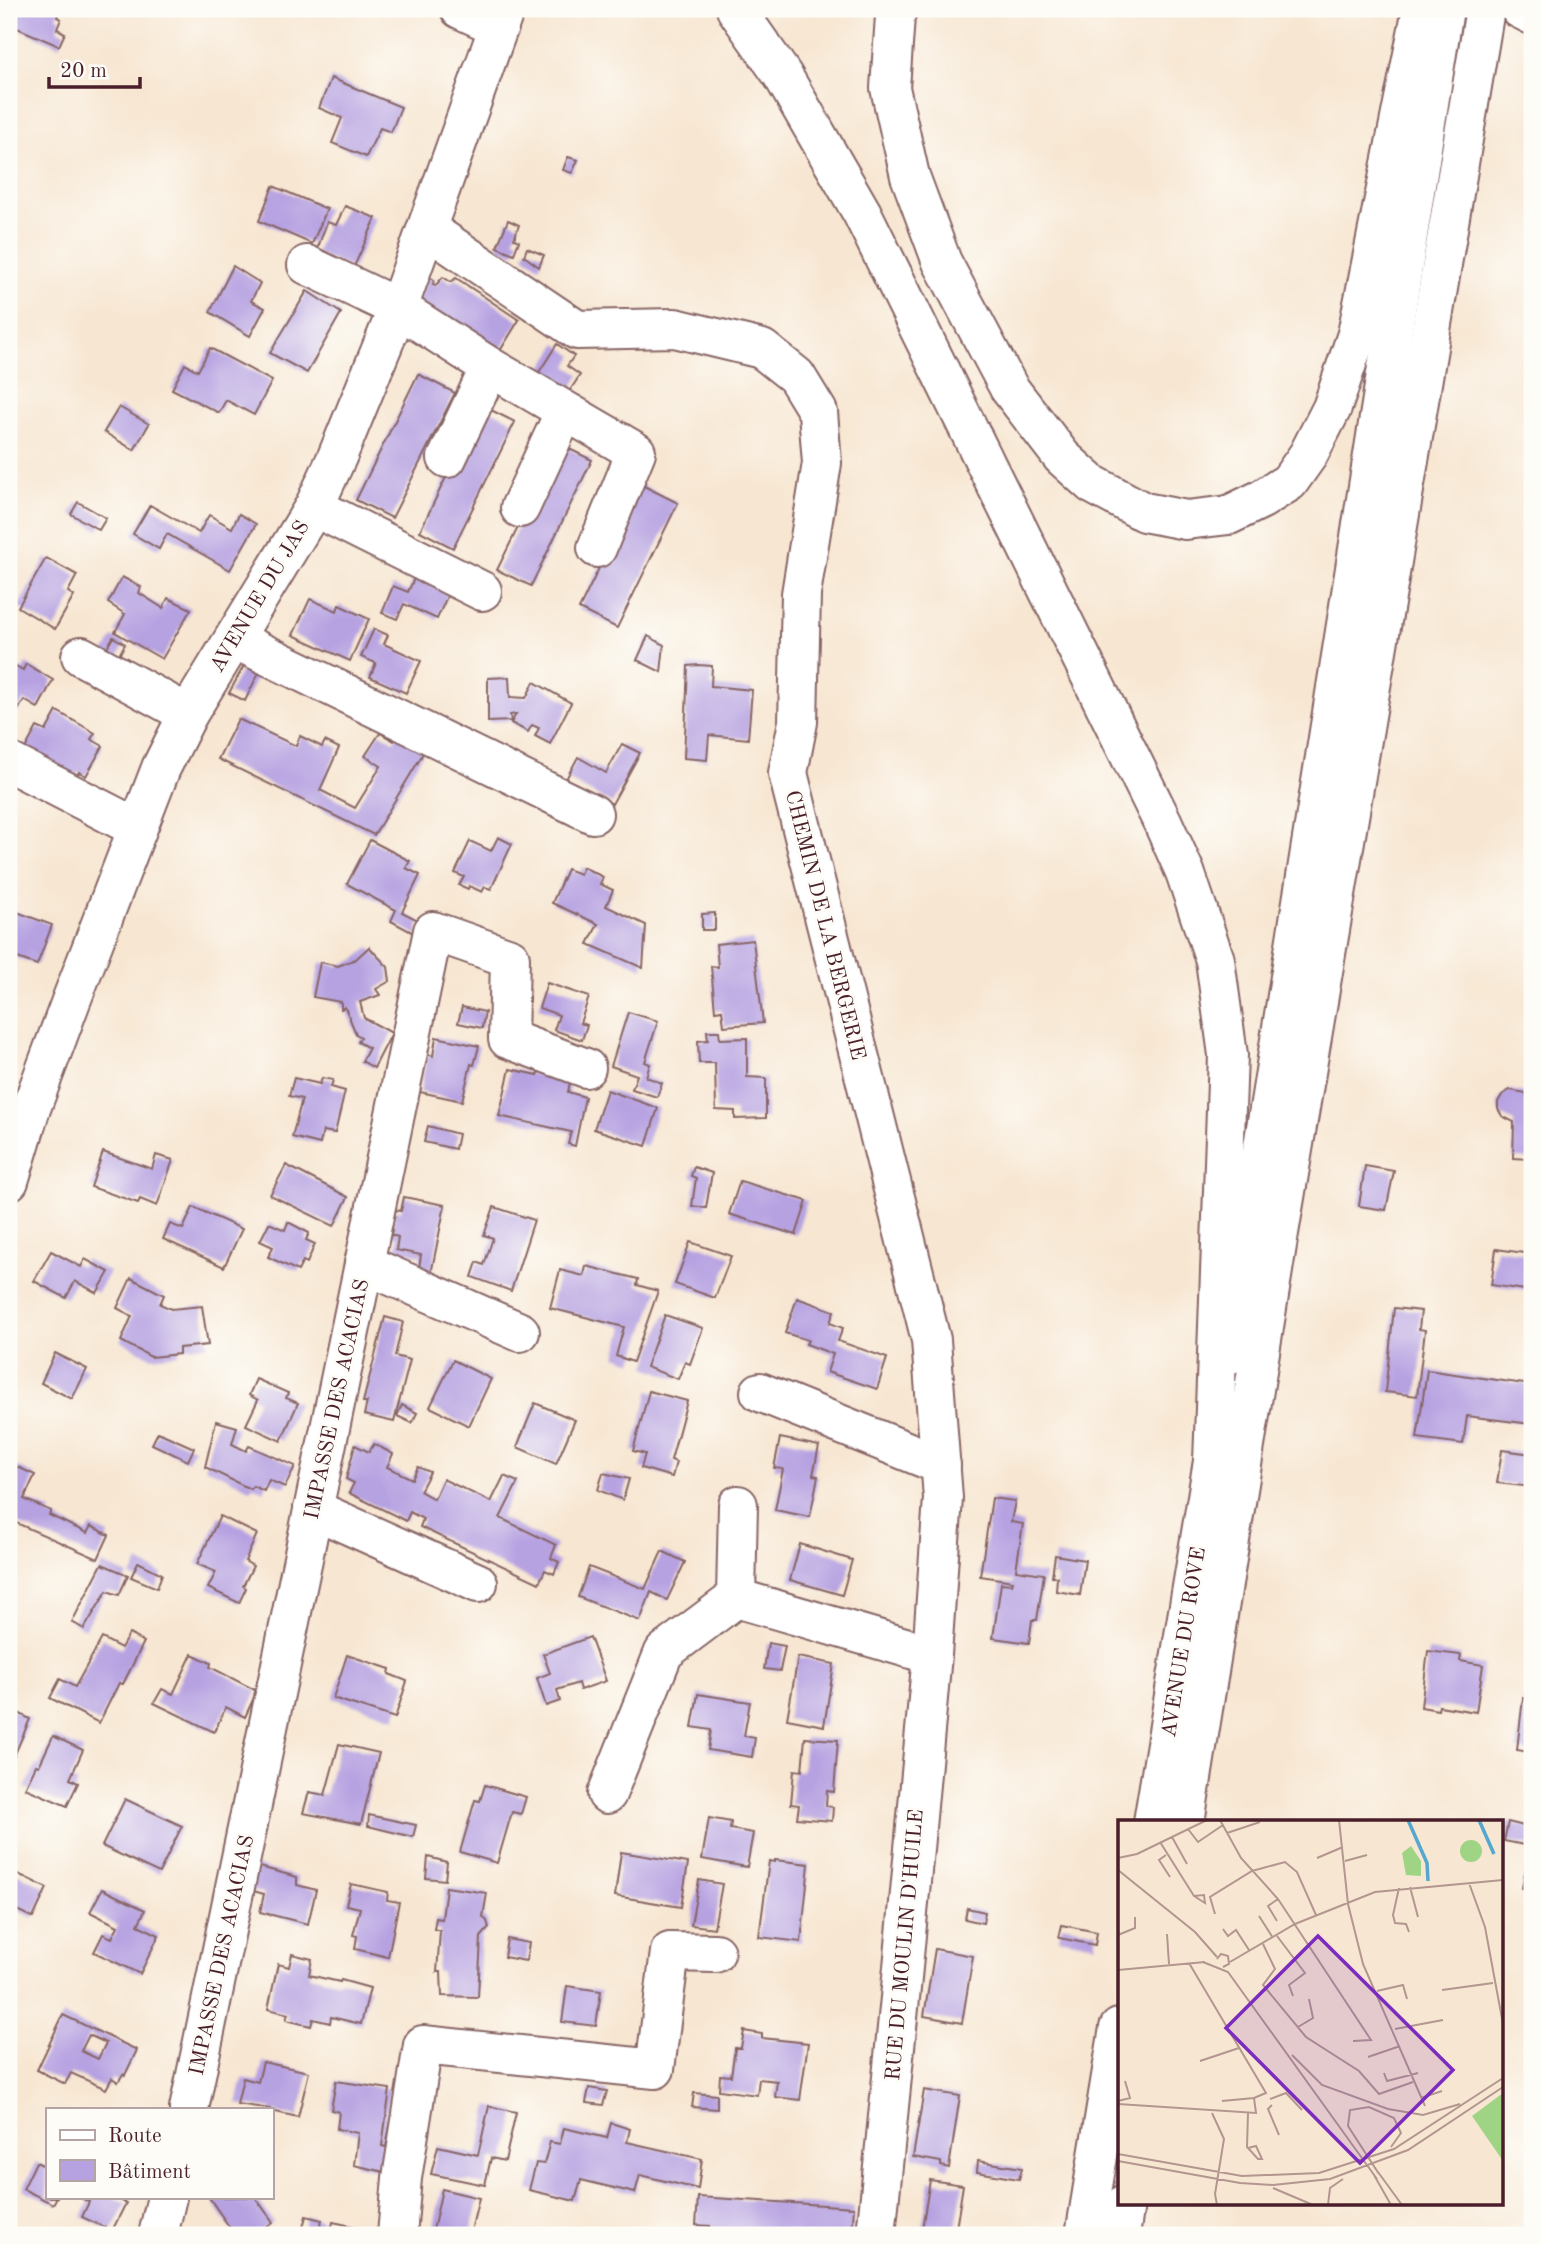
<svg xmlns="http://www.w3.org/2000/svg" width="1541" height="2244" viewBox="0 0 1541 2244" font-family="'Old Standard TT',serif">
	<rect width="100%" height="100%" fill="#fdfcf7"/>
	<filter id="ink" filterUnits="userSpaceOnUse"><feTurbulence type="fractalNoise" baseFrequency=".0143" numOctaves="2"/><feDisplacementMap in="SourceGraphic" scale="14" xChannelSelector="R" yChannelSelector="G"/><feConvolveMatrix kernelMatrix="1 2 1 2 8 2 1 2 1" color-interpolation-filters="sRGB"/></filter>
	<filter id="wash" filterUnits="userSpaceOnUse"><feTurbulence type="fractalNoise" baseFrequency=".00686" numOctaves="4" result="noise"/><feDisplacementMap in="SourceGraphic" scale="28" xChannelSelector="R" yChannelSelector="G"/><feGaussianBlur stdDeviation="1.57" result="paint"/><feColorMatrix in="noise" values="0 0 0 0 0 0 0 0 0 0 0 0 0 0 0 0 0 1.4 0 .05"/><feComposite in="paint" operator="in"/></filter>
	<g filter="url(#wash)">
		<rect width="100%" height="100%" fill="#f7e6d1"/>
		<g id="blocks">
			<g fill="#b6a1e1" fill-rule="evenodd">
				<polygon points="16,9 60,9 57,17 61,19 57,29 65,33 59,46 10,25"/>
				<polygon points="331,78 401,107 391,132 380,128 366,157 332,143 342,118 319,108"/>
				<polygon points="568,157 578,160 572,173 563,170"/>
				<polygon points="273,186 327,209 312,244 259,221"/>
				<polygon points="345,206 376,218 353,269 316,253 327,222 336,225"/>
				<polygon points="508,220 519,225 514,239 519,241 514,254 497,247"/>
				<polygon points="527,248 544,255 539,267 524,256"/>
				<polygon points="233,266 260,283 251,301 265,308 250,336 210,312"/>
				<polygon points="429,277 434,280 433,284 435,286 443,277 451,282 456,278 519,320 498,354 416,302"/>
				<polygon points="307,291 341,313 307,373 270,353"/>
				<polygon points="557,344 574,356 567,366 580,375 567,395 536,377"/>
				<polygon points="210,348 272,381 254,415 226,400 219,413 172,389 185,364 198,371"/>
				<polygon points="418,374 455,393 392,518 356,500"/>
				<polygon points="481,405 515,422 453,548 420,531"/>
				<polygon points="119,407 149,424 134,450 104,432"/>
				<polygon points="559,444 592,460 531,586 497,570"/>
				<polygon points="640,484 678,503 617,628 579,609"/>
				<polygon points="78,502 106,518 99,530 71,514"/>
				<polygon points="150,505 199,533 209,515 232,528 239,514 256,524 230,570 167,534 159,549 133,534"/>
				<polygon points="46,558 77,575 68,592 74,596 55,629 18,607"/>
				<polygon points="415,576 449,592 437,619 404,604 397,619 382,613 393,586 408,592"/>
				<polygon points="122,577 141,587 139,593 163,608 168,598 191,609 162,659 115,632 125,614 108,603"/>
				<polygon points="310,599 337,611 339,605 369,619 350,661 293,635"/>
				<polygon points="374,629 388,635 384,644 421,661 406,693 370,677 376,663 361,657"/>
				<polygon points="648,636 664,645 661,672 637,660"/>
				<polygon points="113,637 125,644 115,663 102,656"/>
				<polygon points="9,662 23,670 26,664 53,680 38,708 24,700 17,712 9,707"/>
				<polygon points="246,662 260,670 245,701 229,693"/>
				<polygon points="698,665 712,666 711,686 752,690 748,739 709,735 707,760 684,758 688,666"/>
				<polygon points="509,677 510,697 526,698 534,682 571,703 550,744 535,736 539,728 532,725 528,732 511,723 516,714 510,715 511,721 488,722 488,678"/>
				<polygon points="57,711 95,733 91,739 103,746 86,776 79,772 74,782 21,756 37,727 46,731"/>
				<polygon points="238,719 296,746 300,736 322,747 325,741 339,748 320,790 355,808 381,766 365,756 380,733 394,741 400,731 427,742 421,757 374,835 218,759"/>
				<polygon points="622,744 640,753 612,804 566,779 578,757 606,773"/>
				<polygon points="498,837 512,844 491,889 485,887 482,892 469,886 468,889 459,885 464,877 455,873 470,841 491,851"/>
				<polygon points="370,840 410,861 406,868 420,875 402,912 420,921 417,935 391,921 396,910 347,884"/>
				<polygon points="583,867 603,877 600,884 613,890 606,906 646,925 643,968 588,944 598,924 552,903 567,869 580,874"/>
				<polygon points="9,909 52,925 37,965 9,955"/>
				<polygon points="715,913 715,930 702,930 702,914"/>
				<polygon points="753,940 763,1023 724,1026 722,1010 715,1011 711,966 718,967 716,944"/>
				<polygon points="369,947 388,967 390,981 376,989 380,995 360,1002 364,1018 392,1033 374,1068 362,1061 369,1048 358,1042 361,1037 356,1034 345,1007 341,1009 341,1002 313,997 320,962 338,966 356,959"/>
				<polygon points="547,983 589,997 580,1023 587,1025 582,1040 554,1030 559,1015 539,1008"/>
				<polygon points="462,1007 485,1012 482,1028 458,1023"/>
				<polygon points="628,1012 658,1021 645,1062 650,1064 646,1077 662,1083 657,1097 632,1089 637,1075 611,1066"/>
				<polygon points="707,1031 719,1031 720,1039 747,1038 747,1077 766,1078 766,1118 735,1119 735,1111 716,1110 715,1063 699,1063 698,1041 708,1040"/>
				<polygon points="436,1037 479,1046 474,1065 471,1064 462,1101 420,1092 427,1054 433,1056"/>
				<polygon points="510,1069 538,1075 539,1070 571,1077 568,1092 585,1097 575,1146 568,1144 571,1132 499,1116"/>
				<polygon points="294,1078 320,1084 322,1078 333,1080 331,1087 345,1091 335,1133 323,1131 320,1144 292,1137 302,1099 289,1096"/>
				<polygon points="607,1090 658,1108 646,1146 594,1129"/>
				<polygon points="1510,1090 1526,1093 1530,1107 1532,1107 1532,1159 1513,1158 1514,1122 1502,1116 1498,1109 1498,1102 1502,1095"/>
				<polygon points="428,1126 458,1134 455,1149 424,1142"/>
				<polygon points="103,1152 152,1169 156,1155 173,1160 157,1206 140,1199 138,1203 91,1187"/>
				<polygon points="286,1165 348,1197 334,1226 270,1195"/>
				<polygon points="1365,1166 1394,1171 1386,1210 1359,1206"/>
				<polygon points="694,1167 712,1173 706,1208 692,1206 696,1178 691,1176"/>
				<polygon points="740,1181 807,1201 796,1235 729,1214"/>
				<polygon points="404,1197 445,1205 430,1279 418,1274 421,1255 396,1250 398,1237 391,1235 395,1210 401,1211"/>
				<polygon points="193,1207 242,1229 224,1267 163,1239 170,1224 183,1229"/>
				<polygon points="494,1207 534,1220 511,1291 472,1277 477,1262 484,1265 493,1238 484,1235"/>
				<polygon points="288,1222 309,1233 306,1240 315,1244 307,1263 303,1261 298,1271 268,1257 273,1247 260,1241 269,1223 285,1230"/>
				<polygon points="690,1242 731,1256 715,1298 675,1284"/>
				<polygon points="1496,1249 1532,1254 1532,1291 1491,1285"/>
				<polygon points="51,1251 81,1267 85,1259 109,1272 97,1293 75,1281 66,1298 34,1281"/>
				<polygon points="586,1266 638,1279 637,1285 658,1291 633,1362 616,1356 624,1327 550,1308 560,1270 584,1276"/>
				<polygon points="131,1278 164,1295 160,1304 171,1309 202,1306 208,1345 179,1348 179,1354 151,1357 121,1341 132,1316 117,1308"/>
				<polygon points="797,1298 834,1311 830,1323 843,1328 838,1341 887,1358 877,1389 827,1372 833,1354 806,1344 808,1340 785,1333"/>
				<polygon points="1394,1308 1421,1311 1419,1329 1425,1330 1417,1396 1385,1392"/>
				<polygon points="665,1315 703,1328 690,1364 685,1362 678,1379 646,1367"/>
				<polygon points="385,1317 403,1322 395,1356 410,1360 394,1422 364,1415 367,1402 363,1402"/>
				<polygon points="55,1353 87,1369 72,1399 41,1383"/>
				<polygon points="453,1360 491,1379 469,1426 430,1407"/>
				<polygon points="1427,1370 1532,1385 1532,1424 1467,1416 1463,1444 1417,1438"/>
				<polygon points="256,1379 288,1393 286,1398 298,1403 281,1441 246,1425 258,1400 249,1395"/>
				<polygon points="649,1391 687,1401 671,1460 676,1462 672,1477 641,1468 645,1454 633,1451"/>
				<polygon points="535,1403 575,1420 556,1464 517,1447"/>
				<polygon points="402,1405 417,1413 412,1423 397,1416"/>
				<polygon points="216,1421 237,1427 232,1444 246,1451 249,1446 295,1466 285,1487 269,1480 264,1491 253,1486 250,1489 205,1467"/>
				<polygon points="158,1432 194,1448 188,1461 152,1444"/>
				<polygon points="780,1438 819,1446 813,1475 818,1476 810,1517 775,1510 783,1469 774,1468"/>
				<polygon points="374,1444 393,1454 387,1467 412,1479 418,1467 430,1472 420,1491 434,1499 443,1479 491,1502 504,1476 518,1482 500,1518 556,1545 551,1558 559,1562 554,1574 545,1570 539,1583 420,1527 423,1519 410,1512 406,1521 349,1493 354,1483 346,1479 355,1445 369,1452"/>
				<polygon points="1502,1450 1532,1454 1532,1487 1497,1483"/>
				<polygon points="9,1463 35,1475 24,1499 51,1511 49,1515 87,1533 91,1526 109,1535 98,1559 14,1522 15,1519 9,1516"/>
				<polygon points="603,1473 629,1479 623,1500 598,1490"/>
				<polygon points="992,1498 1015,1501 1011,1522 1023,1524 1016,1570 1044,1574 1037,1620 1032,1620 1029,1643 993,1638 1001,1583 1012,1584 1013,1581 980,1576"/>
				<polygon points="220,1516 257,1534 245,1561 253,1566 243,1586 246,1588 239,1603 208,1588 216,1572 197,1564"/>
				<polygon points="800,1544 852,1560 842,1595 790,1580"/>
				<polygon points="662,1551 685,1562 667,1600 651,1592 640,1621 578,1597 589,1567 645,1589"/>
				<polygon points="1055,1555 1085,1560 1080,1595 1056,1591 1057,1577 1052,1576"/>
				<polygon points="138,1562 162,1574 157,1588 131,1577"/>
				<polygon points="102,1564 128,1575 119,1595 107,1591 84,1629 72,1622"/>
				<polygon points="129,1634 144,1642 123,1684 119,1683 99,1723 50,1698 60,1679 75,1687 102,1638 121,1648"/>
				<polygon points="590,1637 606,1681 580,1690 578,1683 557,1690 560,1701 546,1706 537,1678 550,1673 543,1654"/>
				<polygon points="768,1643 785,1646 780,1671 764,1669"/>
				<polygon points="1428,1651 1461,1655 1460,1661 1483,1665 1476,1712 1439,1706 1438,1710 1421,1707"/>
				<polygon points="192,1654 211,1663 210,1667 257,1691 245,1717 226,1707 214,1732 154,1703 162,1689 173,1694"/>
				<polygon points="347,1655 390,1669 389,1674 407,1681 395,1718 333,1698"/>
				<polygon points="798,1657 834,1664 824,1726 787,1719"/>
				<polygon points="698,1694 750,1702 744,1736 755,1738 752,1757 708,1750 711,1730 692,1727"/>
				<polygon points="1523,1698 1532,1699 1532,1766 1528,1765 1529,1752 1517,1750"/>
				<polygon points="9,1708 30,1719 12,1761 9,1759"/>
				<polygon points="53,1736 83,1750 70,1779 78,1783 67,1806 25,1788 36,1765 39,1766"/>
				<polygon points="805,1738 838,1740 834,1792 827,1791 826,1806 833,1807 832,1821 797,1818 799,1805 791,1804 794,1770 802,1771"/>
				<polygon points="339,1744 379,1753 361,1824 303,1813 309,1792 325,1795"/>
				<polygon points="485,1785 526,1797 521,1814 512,1812 497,1863 460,1852 475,1800 480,1801"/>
				<polygon points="125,1799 182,1826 159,1873 102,1846"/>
				<polygon points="369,1815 416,1825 413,1837 368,1826"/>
				<polygon points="709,1818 731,1822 730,1829 753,1833 747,1867 702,1859"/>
				<polygon points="1508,1822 1532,1828 1532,1890 1522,1888 1530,1846 1504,1841"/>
				<polygon points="621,1852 688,1863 681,1907 615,1896"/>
				<polygon points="428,1857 447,1862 445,1880 426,1878"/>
				<polygon points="775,1860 809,1864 801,1942 759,1937 769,1861 775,1862"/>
				<polygon points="256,1866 297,1877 297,1885 316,1890 308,1924 260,1912 264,1894 250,1890"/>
				<polygon points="9,1873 13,1876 16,1873 47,1888 33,1918 13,1908 9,1915"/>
				<polygon points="699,1880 722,1884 714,1928 691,1925"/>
				<polygon points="351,1884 388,1892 387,1900 399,1902 388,1957 355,1949 357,1936 353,1935 360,1908 346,1905"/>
				<polygon points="446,1887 487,1893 483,1917 487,1921 489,1928 481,1937 478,1997 442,1996 441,1972 437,1972 440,1931 434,1929 436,1918 442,1919"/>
				<polygon points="102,1889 145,1910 138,1925 159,1935 140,1974 94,1952 103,1934 112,1938 118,1926 90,1912"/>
				<polygon points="967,1908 985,1912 983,1923 965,1919"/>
				<polygon points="1062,1925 1097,1932 1095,1945 1059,1938"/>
				<polygon points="507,1939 529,1943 526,1961 504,1957"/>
				<polygon points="935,1949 973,1956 962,2023 924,2016"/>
				<polygon points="292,1954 312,1959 309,1975 340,1982 341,1980 370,1988 361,2024 331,2017 330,2023 313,2019 311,2026 286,2020 288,2014 268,2009 278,1964 289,1967"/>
				<polygon points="567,1986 601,1991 596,2026 562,2022"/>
				<path d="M63,2015L137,2050L125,2075L123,2074L118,2082L112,2078L106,2089L71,2073L65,2084L37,2070ZM89,2035L106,2043L98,2059L81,2051Z"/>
				<polygon points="744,2031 762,2034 762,2038 808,2043 800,2100 775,2097 777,2081 759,2079 757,2095 719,2090 720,2075 731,2076 735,2048 741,2048"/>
				<polygon points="263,2062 309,2072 298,2117 271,2111 271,2109 237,2104 243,2078 258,2082"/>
				<polygon points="336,2081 390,2089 382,2146 386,2147 391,2120 401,2121 393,2174 354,2165 358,2133 337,2129 339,2112 331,2110"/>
				<polygon points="589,2088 607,2091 603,2105 586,2103"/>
				<polygon points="924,2090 960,2096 949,2168 941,2166 941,2162 913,2157"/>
				<polygon points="694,2093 717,2095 717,2109 692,2107"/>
				<polygon points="489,2106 516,2112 505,2161 491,2158 485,2185 431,2174 438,2146 478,2155"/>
				<polygon points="611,2123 630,2129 627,2142 702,2159 698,2189 640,2175 635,2193 581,2180 575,2201 529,2190 536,2163 544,2164 550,2142 560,2144 564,2128 607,2138"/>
				<polygon points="978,2161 1022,2168 1019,2179 977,2172"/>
				<polygon points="36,2162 47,2167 47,2197 57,2197 53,2204 23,2189"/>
				<polygon points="930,2180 963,2185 955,2235 921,2235"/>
				<polygon points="442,2189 479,2198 470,2235 432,2235"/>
				<polygon points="79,2197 113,2197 126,2203 112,2231 82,2217 89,2202"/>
				<polygon points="213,2197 255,2197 273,2222 255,2235 235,2235 210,2199"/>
				<polygon points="698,2197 854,2207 852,2235 795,2235 796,2232 767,2231 766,2235 709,2235 710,2226 696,2225"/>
				<polygon points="306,2216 322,2220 318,2235 301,2235"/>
				<polygon points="333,2222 357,2227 355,2235 330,2235"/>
			</g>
		</g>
	</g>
	<g filter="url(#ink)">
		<use href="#blocks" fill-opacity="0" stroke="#876565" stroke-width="2"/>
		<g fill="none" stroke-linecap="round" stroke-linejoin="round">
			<defs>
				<g id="minor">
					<polyline points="460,9 499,27"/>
					<polyline points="427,229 577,330 675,328 762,349 796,376 818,412 822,463 801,594 798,722 788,773 931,1340 943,1498 932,1655 902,1978 876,2235"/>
					<polyline points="307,265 398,308 490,367 636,452 597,548"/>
					<polyline points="447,458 490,367"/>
					<polyline points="314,507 482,591"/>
					<polyline points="520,508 565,411"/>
					<polyline points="234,639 593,814"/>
					<polyline points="81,656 188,714"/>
					<polyline points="9,762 137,828"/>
					<polyline points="9,1181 30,1111 71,1001 161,768 188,714 314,507 337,457 398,308 505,9"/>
					<polyline points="364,1264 520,1332"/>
					<polyline points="760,1392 941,1465"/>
					<polyline points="313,1509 478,1583"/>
					<polyline points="736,1598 738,1505"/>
					<polyline points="607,1794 664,1652 736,1598 932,1655"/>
					<polyline points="189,2109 433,931 510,958 508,1039 586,1068"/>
					<polyline points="158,2235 167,2197"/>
					<polyline points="397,2235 402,2178 423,2045 655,2069 670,1952 715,1953"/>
				</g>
				<g id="major">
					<polyline points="1230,1354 1444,9"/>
					<polyline points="1153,1822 1218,1431"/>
					<polyline points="1185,1822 1278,1239 1485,9"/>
					<polyline points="1085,2235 1119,2028"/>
					<polyline points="1120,2235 1125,2204"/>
				</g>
				<g id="highway">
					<polyline points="736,9 783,76 862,213 1163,823 1185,872 1215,960 1228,1055 1213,1462"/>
					<polyline points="898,9 895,16 890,88 910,176 942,262 1009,388 1062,457 1092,484 1144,512 1186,520 1229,515 1262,499 1289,482 1308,455 1332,408 1357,334 1422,9"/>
					<polyline points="1520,9 1532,15"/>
				</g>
			</defs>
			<use href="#minor" stroke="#876565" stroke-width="42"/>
			<use href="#major" stroke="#876565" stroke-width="42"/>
			<use href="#highway" stroke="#876565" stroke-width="42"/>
			<use href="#minor" stroke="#fff" stroke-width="38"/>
			<use href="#major" stroke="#fff" stroke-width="38"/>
			<use href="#highway" stroke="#fff" stroke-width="38"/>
		</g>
	</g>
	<g text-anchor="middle" stroke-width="6" stroke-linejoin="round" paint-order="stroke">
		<g font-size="21" fill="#4a1f2b" stroke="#fdfcf7">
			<text transform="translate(259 596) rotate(-59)" y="7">AVENUE DU JAS</text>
			<text transform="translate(826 925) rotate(76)" y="7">CHEMIN DE LA BERGERIE</text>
			<text transform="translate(336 1399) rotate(-78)" y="7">IMPASSE DES ACACIAS</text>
			<text transform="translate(1183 1642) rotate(-81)" y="7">AVENUE DU ROVE</text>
			<text transform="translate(904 1945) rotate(-85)" y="7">RUE DU MOULIN D'HUILE</text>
			<text transform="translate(221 1955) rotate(-78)" y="7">IMPASSE DES ACACIAS</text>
		</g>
	</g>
	<g transform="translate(1118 1820)">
		<rect width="385" height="385" fill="#f7e6d1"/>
		<path d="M342 31a11 11 0 1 1 22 0a11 11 0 1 1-22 0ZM293,26L303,41V56L288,55L284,33ZM385,273V341L354,296Z" fill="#a0d485"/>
		<path fill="none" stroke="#54a8d0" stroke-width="3.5" d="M290,0L309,43L310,61M361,0L376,34"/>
		<path fill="none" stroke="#b2968f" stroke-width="2" d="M102,0L123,38L160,79L253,220L235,221M221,0L230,84L245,144L307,286M70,9L80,22L105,5M109,13L142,2M54,17L69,44M42,22L76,76L86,75L87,83L76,76M48,35L41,40L52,57M0,38L19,34L89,0M199,38L225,27M227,41L249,35M0,50L77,112L99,137M351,63L367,107L385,204M292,67L300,97M281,68L275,95L277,103L288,104L291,112M97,94L92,77L134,51L167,42L179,52L198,95M141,96L155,118M159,101L150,86L160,79M105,109L110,116L118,110L131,130M49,114L51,144M0,115L17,108V97M159,116L187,153L171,165L175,176M145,124L157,149L145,165L188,217L241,251L261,274L295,262M99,139L103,134L110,136L111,144L105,147M85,142L110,152L259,359M112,142L177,104L257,72L385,60M0,150L87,142M324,170L375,163M259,171L285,165L289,179M180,207L195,198L191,179M277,209L325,200M174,235L204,265L270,289L305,295L342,284M250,237L282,226M82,241L121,228M266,253L269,261L300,253M303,278L324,271M152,279L168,273L184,290M0,281L12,278L7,261M104,281L136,278M0,284L138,293L136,278L148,273L71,143M154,285L150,289L161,315M94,293L106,319L97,374L99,385M130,328L138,326L144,339H140L130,328L129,327L130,293M0,334L124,356L201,353L276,329L385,258M0,341L122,363L155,365L212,359L290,330L385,267M260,352L284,385M261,354L230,306L232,290L251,287L276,298L283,313L273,327M256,355L273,385M155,368L195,385M210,385L212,368L225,359"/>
		<path fill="#7b2cbf" fill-opacity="0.15" stroke="#7b2cbf" stroke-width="3.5" d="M200,116L335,250L242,343L108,208Z"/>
		<rect width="385" height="385" fill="none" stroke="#4a1f2b" stroke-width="3.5"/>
	</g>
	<rect width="1541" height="2244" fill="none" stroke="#fdfcf7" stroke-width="35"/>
	<rect x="46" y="2108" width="228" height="91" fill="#fdfcf7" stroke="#b5a4a5" stroke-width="2"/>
	<rect x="60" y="2130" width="35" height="10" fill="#ffffff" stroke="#b5a4a5" stroke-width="2"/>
	<text x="108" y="2142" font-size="21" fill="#4a1f2b">Route</text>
	<rect x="60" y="2160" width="35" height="21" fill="#b6a1e1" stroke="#b5a4a5" stroke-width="2"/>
	<text x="108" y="2178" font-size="21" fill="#4a1f2b">Bâtiment</text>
	<path d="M49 77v10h91v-10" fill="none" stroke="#4a1f2b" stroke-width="3.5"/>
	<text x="60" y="77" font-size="21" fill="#4a1f2b" stroke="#fdfcf7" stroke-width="5" paint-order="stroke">20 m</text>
</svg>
